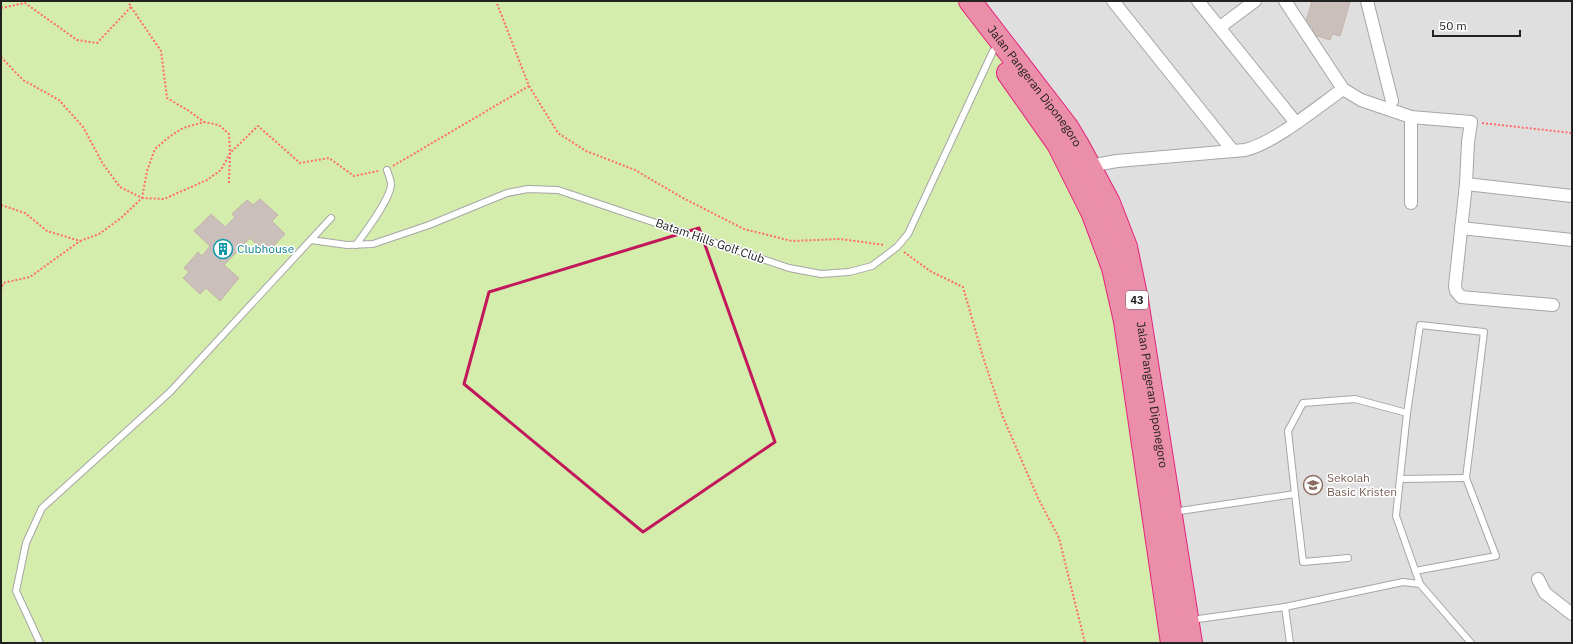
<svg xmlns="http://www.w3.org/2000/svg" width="1573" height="644" viewBox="0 0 1573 644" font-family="'IBM Plex Sans',sans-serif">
	<rect width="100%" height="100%" fill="#f2eee8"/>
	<polygon fill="#e0dfdf" points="974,1 1572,1 1572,643 1198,643"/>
	<polygon fill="#d4edad" points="1,1 959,1 1025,85 1099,214 1176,643 1,643"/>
	<g fill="#cabfbb" stroke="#c5b2aa">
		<polygon points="1312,1 1345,1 1350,2 1340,36 1332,34 1330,40 1311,34 1313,27 1305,25"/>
		<polygon points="260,199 278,215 272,221 285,234 266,254 250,238 224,265 239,278 220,301 206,288 200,294 183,278 189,272 184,268 198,252 202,256 210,246 194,231 211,214 225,227 235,217 232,214 247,200 253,205"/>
	</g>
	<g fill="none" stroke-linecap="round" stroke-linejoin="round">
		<defs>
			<g id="lane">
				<polyline points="311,240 347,245 373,244 429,225 507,193 528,189 558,190 789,268 821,274 849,272 872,266 897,247 908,234 993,51"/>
				<path d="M356,245C365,232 390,200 391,185C391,179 388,174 387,170"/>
				<polyline points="1400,479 1466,478"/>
				<polyline points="1295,494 1288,431 1303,403 1355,399 1407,413"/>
				<polyline points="1173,512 1295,494 1303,562 1348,558"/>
				<polyline points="1415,571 1496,556 1466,478 1484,332 1420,325 1407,413 1396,516 1420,584"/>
				<polyline points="1285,607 1403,582 1420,584 1471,643"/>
				<polyline points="1191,620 1285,607 1290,643"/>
				<polyline points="40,643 16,591 26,543 42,508 170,392 331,218"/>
			</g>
			<g id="street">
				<polyline points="1113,1 1233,151"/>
				<polyline points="1198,1 1296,123"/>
				<polyline points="1285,1 1343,89 1361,100 1411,117 1471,122 1468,142 1466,184 1572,196"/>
				<polyline points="1367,1 1392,101"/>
				<polyline points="1220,27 1255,1"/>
				<path d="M1089,166L1117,161L1245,150C1276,142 1316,108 1343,89"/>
				<polyline points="1466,184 1455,286 1456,291 1461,297 1553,305"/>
				<polyline points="1411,203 1411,117"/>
				<polyline points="1461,228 1572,240"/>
				<polyline points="1538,579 1545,593 1572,614"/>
			</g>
			<g id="highway">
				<path id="s1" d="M970,1L1067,127L1079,147L1109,203L1126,247L1137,300L1191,643"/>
				<polyline points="1008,73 1058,144 1093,214 1113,268 1125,321 1172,643"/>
			</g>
		</defs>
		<use href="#lane" stroke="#a6a6a6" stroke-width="8"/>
		<use href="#street" stroke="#a6a6a6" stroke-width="14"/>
		<use href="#highway" stroke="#e2237b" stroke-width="24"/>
		<g stroke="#ff6c6e" stroke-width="2" stroke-dasharray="2 2" stroke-linecap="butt">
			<polyline points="131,7 161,51 167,98 189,111 204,122"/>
			<polyline points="1,8 25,3 77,40 97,43 131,7 128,1"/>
			<polyline points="1,57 23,80 59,100 83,127 103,164 120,187 142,198 164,199 207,180 221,170 230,153 229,134 219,125 204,122 183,128 169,137 155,149 147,171 142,198 121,218 99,234 80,241 47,231 25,213 1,205"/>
			<polyline points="529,86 558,133 586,151 635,170 683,198 744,229 792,241 840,239 885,245"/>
			<polyline points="1482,123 1572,133"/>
			<polyline points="393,166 529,86 496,1"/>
			<polyline points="229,183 230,153 258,126 300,163 329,158 354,176 378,171"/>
			<polyline points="904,252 930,271 963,287 983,357 1003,417 1038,498 1059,538 1085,643"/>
			<polyline points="1,290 3,283 30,277 80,241"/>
		</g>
		<use href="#lane" stroke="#fff" stroke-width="6"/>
		<use href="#street" stroke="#fff" stroke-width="12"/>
		<use href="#highway" stroke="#eb8eaa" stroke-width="22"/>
	</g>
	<path fill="none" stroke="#c2185b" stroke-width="3" stroke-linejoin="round" d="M699,228L775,442L643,532L464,384L489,292Z"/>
	<defs>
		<symbol id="building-ring" viewBox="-11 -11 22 22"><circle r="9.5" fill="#fff" stroke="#0f9aa8" stroke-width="1.5"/><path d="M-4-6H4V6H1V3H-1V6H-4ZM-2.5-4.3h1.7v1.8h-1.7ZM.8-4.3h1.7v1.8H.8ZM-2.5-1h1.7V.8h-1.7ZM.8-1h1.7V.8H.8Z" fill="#0f9aa8"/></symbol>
		<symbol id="school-ring" viewBox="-11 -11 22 22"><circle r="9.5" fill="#fff" stroke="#8d6e63" stroke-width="1.5"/><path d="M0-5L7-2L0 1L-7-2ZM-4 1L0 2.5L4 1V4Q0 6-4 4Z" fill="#8d6e63"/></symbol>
	</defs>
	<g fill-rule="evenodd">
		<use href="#building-ring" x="212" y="238" width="22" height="22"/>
		<use href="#school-ring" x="1302" y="474" width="22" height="22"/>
	</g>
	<g text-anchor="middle" stroke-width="3" stroke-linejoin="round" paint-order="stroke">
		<rect fill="#fff" stroke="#646464" stroke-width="1" x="1126" y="291" width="22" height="18" rx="3"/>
		<g font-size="11" font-weight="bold" fill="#222">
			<text x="1137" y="304">43</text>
		</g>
		<g font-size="12" fill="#222" stroke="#fff">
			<text dy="4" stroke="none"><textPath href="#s1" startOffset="107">Jalan Pangeran Diponegoro</textPath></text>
			<text transform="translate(710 241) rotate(19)" y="4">Batam Hills Golf Club</text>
			<text dy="4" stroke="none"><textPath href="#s1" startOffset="443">Jalan Pangeran Diponegoro</textPath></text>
		</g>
		<g font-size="12" fill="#0d838f" stroke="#fff" text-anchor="start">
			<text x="237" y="253">Clubhouse</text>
		</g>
		<g font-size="12" fill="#785e54" stroke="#fff" text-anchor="start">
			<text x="1327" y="482">Sekolah<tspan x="1327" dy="14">Basic Kristen</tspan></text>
		</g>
	</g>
	<rect width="1573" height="644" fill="none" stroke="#222222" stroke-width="4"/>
	<path d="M1433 30v6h87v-6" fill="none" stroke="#222222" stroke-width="2"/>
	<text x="1439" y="30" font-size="12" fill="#222222" stroke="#ffffff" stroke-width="3" paint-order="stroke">50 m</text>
</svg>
